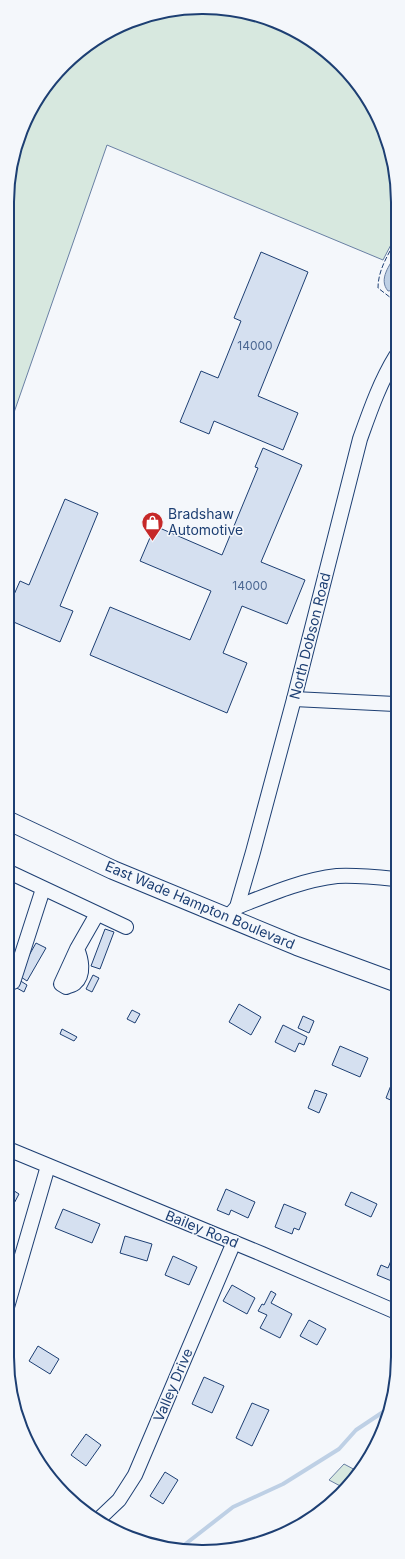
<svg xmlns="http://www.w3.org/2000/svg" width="405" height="1559" viewBox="0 0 405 1559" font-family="Inter,sans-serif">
	<rect width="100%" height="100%" fill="#f4f7fb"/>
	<g fill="#d7e8df" stroke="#687fa3">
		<polygon points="164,11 240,11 289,27 341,64 378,116 396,177 396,235 383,260 107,145 10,424 11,165 40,94 94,40"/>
		<polygon points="344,1464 359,1472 344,1488 329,1480"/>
	</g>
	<path fill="#bed0e5" stroke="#687fa3" d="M396,254V290L388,291C378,279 390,265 396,254Z"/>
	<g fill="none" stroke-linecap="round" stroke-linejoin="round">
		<polyline stroke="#bed0e5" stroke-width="4" points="179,1549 233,1507 283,1484 339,1449 356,1430 389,1408"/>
	</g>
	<g fill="#d5e0f0" stroke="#1d3f73">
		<polygon points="261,252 308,272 258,396 298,413 283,450 214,421 209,434 180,422 201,371 218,378 241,321 234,318"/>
		<polygon points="263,448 302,465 261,562 305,580 287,624 242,606 223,653 247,663 227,713 90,655 110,607 190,640 211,591 140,561 155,526 222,555 258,468 255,467"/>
		<polygon points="65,499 98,513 60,606 73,611 60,642 9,620 9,606 20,581 29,585"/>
		<polygon points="105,929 114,932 100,969 91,966"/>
		<polygon points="36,943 46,948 27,981 18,975"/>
		<polygon points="93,975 99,978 92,992 86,989"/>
		<polygon points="19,980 27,985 24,992 15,987"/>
		<polygon points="239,1004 261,1017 251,1035 229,1022"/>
		<polygon points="132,1010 140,1014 135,1023 127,1019"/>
		<polygon points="303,1016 314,1021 309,1033 298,1028"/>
		<polygon points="283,1025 307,1037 304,1045 299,1043 295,1052 275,1042"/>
		<polygon points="62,1029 77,1037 74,1041 60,1034"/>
		<polygon points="340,1046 368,1058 360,1077 332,1065"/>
		<polygon points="395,1075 395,1102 386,1098"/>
		<polygon points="315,1090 327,1094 319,1113 308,1108"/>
		<polygon points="8,1187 19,1194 10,1211 7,1210"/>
		<polygon points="226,1189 255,1202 248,1218 231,1210 229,1215 217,1210"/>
		<polygon points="351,1192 377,1204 371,1217 345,1205"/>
		<polygon points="284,1204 306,1213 299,1230 294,1228 292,1234 275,1227"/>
		<polygon points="63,1209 100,1224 92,1243 55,1228"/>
		<polygon points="125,1236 152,1244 147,1261 120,1253"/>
		<polygon points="395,1251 394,1282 377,1275 381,1265 388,1268"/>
		<polygon points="173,1256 197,1267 189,1285 165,1275"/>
		<polygon points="232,1285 255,1298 247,1314 223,1301"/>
		<polygon points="271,1291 276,1294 271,1303 292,1314 280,1338 260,1328 267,1315 258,1311 262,1304 264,1305"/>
		<polygon points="309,1320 326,1329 317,1345 300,1336"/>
		<polygon points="38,1346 59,1359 50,1374 29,1361"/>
		<polygon points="204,1377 224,1386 212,1413 192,1404"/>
		<polygon points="252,1403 269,1410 252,1446 236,1438"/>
		<polygon points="86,1434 101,1445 86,1466 71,1455"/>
		<polygon points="165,1472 178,1480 163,1504 150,1496"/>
	</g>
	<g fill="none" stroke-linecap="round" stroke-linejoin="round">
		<defs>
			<g id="minor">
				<polyline points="294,699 395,704"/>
				<polyline points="9,872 126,927"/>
				<path d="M237,907C270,894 302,880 337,876C356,875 376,877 395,879"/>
				<path d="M228,917L237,907L253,852L294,699L360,439C370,411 380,382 396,356"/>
				<path d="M77,949C81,958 85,975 75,983C73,985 68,986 66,987L61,984L77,949L97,914"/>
				<polyline points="13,982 43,889"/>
				<polyline points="8,1149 262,1254 394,1311"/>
				<polyline points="7,1307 48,1166"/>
				<polyline points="99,1519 119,1500 135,1475 234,1242"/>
			</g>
			<polyline id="major" points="9,821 113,870 297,946 395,982"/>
		</defs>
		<use href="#minor" stroke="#1d3f73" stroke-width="16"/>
		<use href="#major" stroke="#1d3f73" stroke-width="20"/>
		<use href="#minor" stroke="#f4f7fb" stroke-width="14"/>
		<use href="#major" stroke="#f4f7fb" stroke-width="18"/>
		<path stroke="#1d3f73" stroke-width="1" stroke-dasharray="5 2" stroke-linecap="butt" d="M396,299L391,298L378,288C378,270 388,255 396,240"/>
	</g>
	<defs>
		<symbol id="shop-pin" viewBox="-11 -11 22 30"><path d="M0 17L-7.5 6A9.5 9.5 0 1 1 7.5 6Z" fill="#c62828" stroke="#f4f7fb"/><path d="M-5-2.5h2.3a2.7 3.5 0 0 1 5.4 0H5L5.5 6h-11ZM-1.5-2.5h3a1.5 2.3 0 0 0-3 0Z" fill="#fff"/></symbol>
	</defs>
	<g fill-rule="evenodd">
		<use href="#shop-pin" x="140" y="510" width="25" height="34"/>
	</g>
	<g text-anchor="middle" stroke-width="3" stroke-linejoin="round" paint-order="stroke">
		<g font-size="12" fill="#4b6792">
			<text x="255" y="350">14000</text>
			<text x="250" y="590">14000</text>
		</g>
		<g font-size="14" fill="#1d3f73" stroke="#f4f7fb" text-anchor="start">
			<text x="168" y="519">Bradshaw<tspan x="168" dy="16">Automotive</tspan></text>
		</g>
		<g font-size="14" fill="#1d3f73" stroke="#f4f7fb">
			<text transform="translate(310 636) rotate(-76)" y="5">North Dobson Road</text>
			<text transform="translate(200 905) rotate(23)" y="5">East Wade Hampton Boulevard</text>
			<text transform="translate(202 1229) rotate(22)" y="5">Bailey Road</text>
			<text transform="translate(173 1385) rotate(-67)" y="5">Valley Drive</text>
		</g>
	</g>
	<path d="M0 0H405V1559H0ZM202 14H203A188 188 0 0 1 391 202V1357A188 188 0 0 1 203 1545H202A188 188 0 0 1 14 1357V202A188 188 0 0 1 202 14Z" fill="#f4f7fb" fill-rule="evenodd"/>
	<path fill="none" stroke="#1d3f73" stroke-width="2" d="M202 14H203A188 188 0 0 1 391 202V1357A188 188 0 0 1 203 1545H202A188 188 0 0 1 14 1357V202A188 188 0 0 1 202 14Z"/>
</svg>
